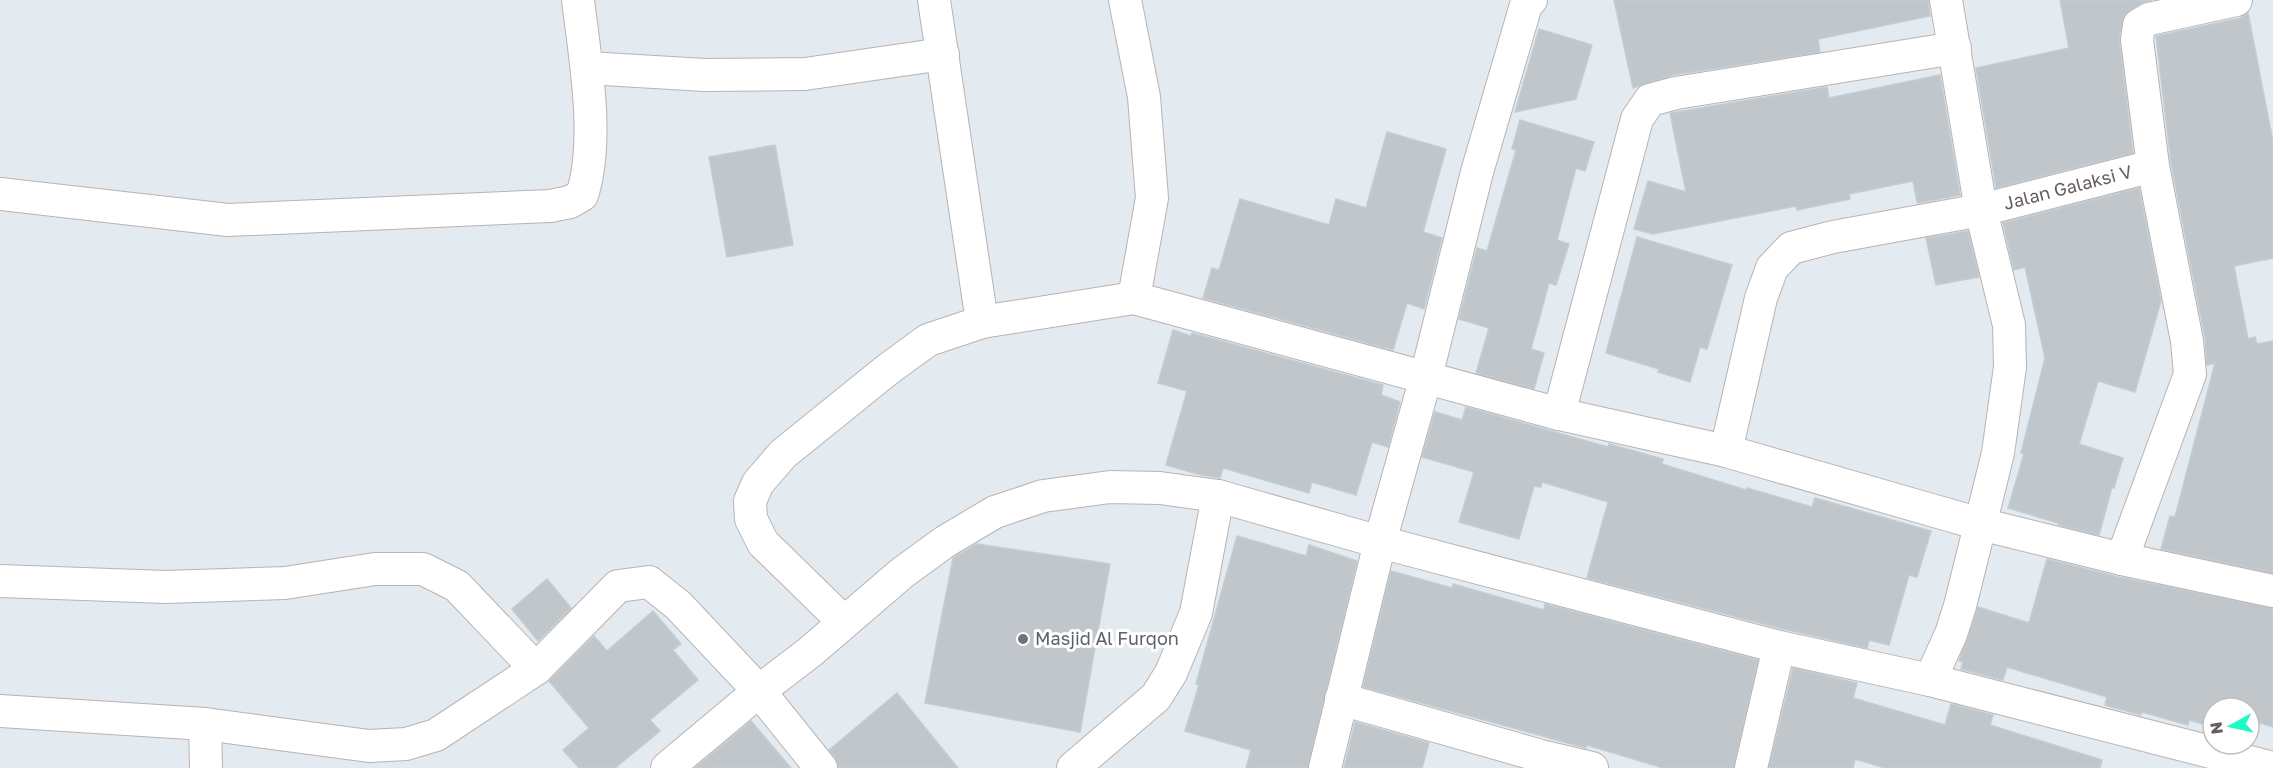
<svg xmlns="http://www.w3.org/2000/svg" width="2273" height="768" viewBox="0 0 2273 768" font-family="'Golos Text',sans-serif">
	<rect width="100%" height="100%" fill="#e3eaf0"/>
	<g fill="#c0c6ca" stroke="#c1ced5" stroke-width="1.5">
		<polygon points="1614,0 1928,0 1930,16 1818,39 1820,52 1673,75 1633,88"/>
		<polygon points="2060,0 2152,0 2140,4 2124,15 2119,38 2133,153 1996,188 1976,68 2069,48"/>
		<polygon points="2248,13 2273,142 2273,258 2234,266 2248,339 2255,337 2257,344 2273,341 2273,573 2161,549 2170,516 2175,517 2215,363 2207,365 2205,338 2171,163 2156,36 2240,18"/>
		<polygon points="1539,29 1592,45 1576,99 1515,112"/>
		<polygon points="1940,75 1960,195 1919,203 1917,202 1913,181 1849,194 1850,199 1797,210 1796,206 1653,234 1634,229 1648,181 1686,192 1670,113 1827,87 1829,98"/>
		<polygon points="1520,120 1594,142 1585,171 1576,168 1557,240 1569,244 1556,285 1549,283 1531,349 1544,353 1534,389 1476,373 1489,328 1459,319 1477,248 1487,251 1516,150 1512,149"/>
		<polygon points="1387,132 1446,149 1423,232 1442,238 1424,309 1407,303 1393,350 1203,298 1212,268 1219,270 1240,199 1329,225 1336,199 1366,208"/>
		<polygon points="775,145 793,245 727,257 709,157"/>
		<polygon points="2139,188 2161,301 2135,392 2098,381 2079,444 2123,458 2114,488 2112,487 2099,535 2058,525 2058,523 2008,508 2024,454 2021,453 2045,358 2025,267 2014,270 2003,223"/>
		<polygon points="1968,231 1979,277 1936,285 1926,238"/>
		<polygon points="1637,237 1732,265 1707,349 1700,347 1690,382 1658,372 1659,369 1606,353"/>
		<polygon points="1173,330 1191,336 1192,333 1383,385 1381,395 1400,402 1388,447 1372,442 1356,495 1312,482 1309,493 1223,468 1220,478 1201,475 1166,465 1187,391 1158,383"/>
		<polygon points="1466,407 1608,447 1609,444 1663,459 1662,464 1746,490 1747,488 1812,507 1815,498 1931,531 1917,577 1909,575 1889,645 1869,640 1867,648 1783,629 1587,578 1608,502 1542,482 1541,487 1534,486 1519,539 1459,522 1474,472 1422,457 1435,412 1462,420"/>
		<polygon points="1237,536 1306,556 1309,545 1357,561 1308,768 1246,768 1251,750 1185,731 1199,685 1196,684"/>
		<polygon points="977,544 1110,564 1080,732 925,703 953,558"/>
		<polygon points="2047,559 2118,577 2273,608 2273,727 2249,720 2249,708 2213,708 2213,727 2189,720 2188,725 2142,712 2141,715 2105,705 2107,697 2007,667 2003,680 1961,669 1963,662 1959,661 1978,607 2029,623"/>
		<polygon points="1391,571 1452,588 1453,584 1544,610 1545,604 1758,660 1734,768 1663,768 1587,745 1586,748 1363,687"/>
		<polygon points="547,579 571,608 538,641 512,609"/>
		<polygon points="653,611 681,644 673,650 698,680 650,720 660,731 615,768 579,768 563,750 589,728 549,681 594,636 607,651"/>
		<polygon points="1793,668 1857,683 1853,698 1945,725 1951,704 1993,715 1990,725 2102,760 2100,768 1885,768 1855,759 1853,768 1769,768"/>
		<polygon points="897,693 958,768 839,768 835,757 829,750"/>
		<polygon points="751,721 791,768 695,768"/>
		<polygon points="1355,722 1429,743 1422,768 1344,768"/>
	</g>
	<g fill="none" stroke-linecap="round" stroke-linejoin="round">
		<defs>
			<g id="minor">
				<polyline points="934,0 982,322"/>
				<polyline points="1125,0 1144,97 1152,198 1134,298"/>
				<polyline points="587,68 705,75 805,74 943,54"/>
				<path d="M0,194L228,220L550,206L570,202L582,195C600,140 585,58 578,0"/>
				<polyline points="1559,414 1637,119 1650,100 1676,93 1955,48"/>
				<path id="s1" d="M1726,451L1761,298L1772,268L1791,248L1833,237L1981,210L2153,166"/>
				<polyline points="2122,559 2190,374 2187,341 2153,166 2137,40 2139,25 2149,19 2236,0"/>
				<polyline points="0,581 166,587 285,583 375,569 423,569 457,586 536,669"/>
				<polyline points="844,622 763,543 751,519 750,501 758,483 783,454 887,370 928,340 982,322 1134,298 1559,414 1726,451 1980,524 2122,559 2273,591"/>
				<polyline points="1930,680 2273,768"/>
				<polyline points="1341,699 1541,756 1592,768"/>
				<polyline points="0,711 205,724 369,746 406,744 436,735 536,669 618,586 649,582 678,605 759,691 821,768"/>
				<polyline points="205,724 206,768"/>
				<polyline points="667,768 759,691 810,652 902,573 946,541 995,512 1043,496 1110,487 1160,488 1218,496 1380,542 1779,647 1930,680 1951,634 1960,606 1998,453 2010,367 2009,325 1981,210 1946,0"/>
				<polyline points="1073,768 1156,697 1171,673 1196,613 1218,496"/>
				<polyline points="1325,768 1380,542 1426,377 1477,172 1526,5 1531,0"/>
				<polyline points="1751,768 1779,647"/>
			</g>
		</defs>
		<use href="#minor" stroke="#bab3b1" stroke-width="34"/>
		<use href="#minor" stroke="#fff" stroke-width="32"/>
	</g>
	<circle fill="#6b7280" stroke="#fff" stroke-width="2" cx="1023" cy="639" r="6"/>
	<g text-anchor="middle" stroke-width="6" stroke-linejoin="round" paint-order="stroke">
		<g font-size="18" fill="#655d5b" stroke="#fff">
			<text dy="6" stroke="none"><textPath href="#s1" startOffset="500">Jalan Galaksi V</textPath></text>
		</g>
		<g font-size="18" fill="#5b616d" stroke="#fff" text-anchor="start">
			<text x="1035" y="645">Masjid Al Furqon</text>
		</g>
	</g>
	<g transform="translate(2231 726) rotate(262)"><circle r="28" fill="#ffffff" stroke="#c1bebd" stroke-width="1.5"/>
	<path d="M0-4.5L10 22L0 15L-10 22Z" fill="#1dfbc4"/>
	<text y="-9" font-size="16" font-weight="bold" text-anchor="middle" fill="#655d5b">N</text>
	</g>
</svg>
